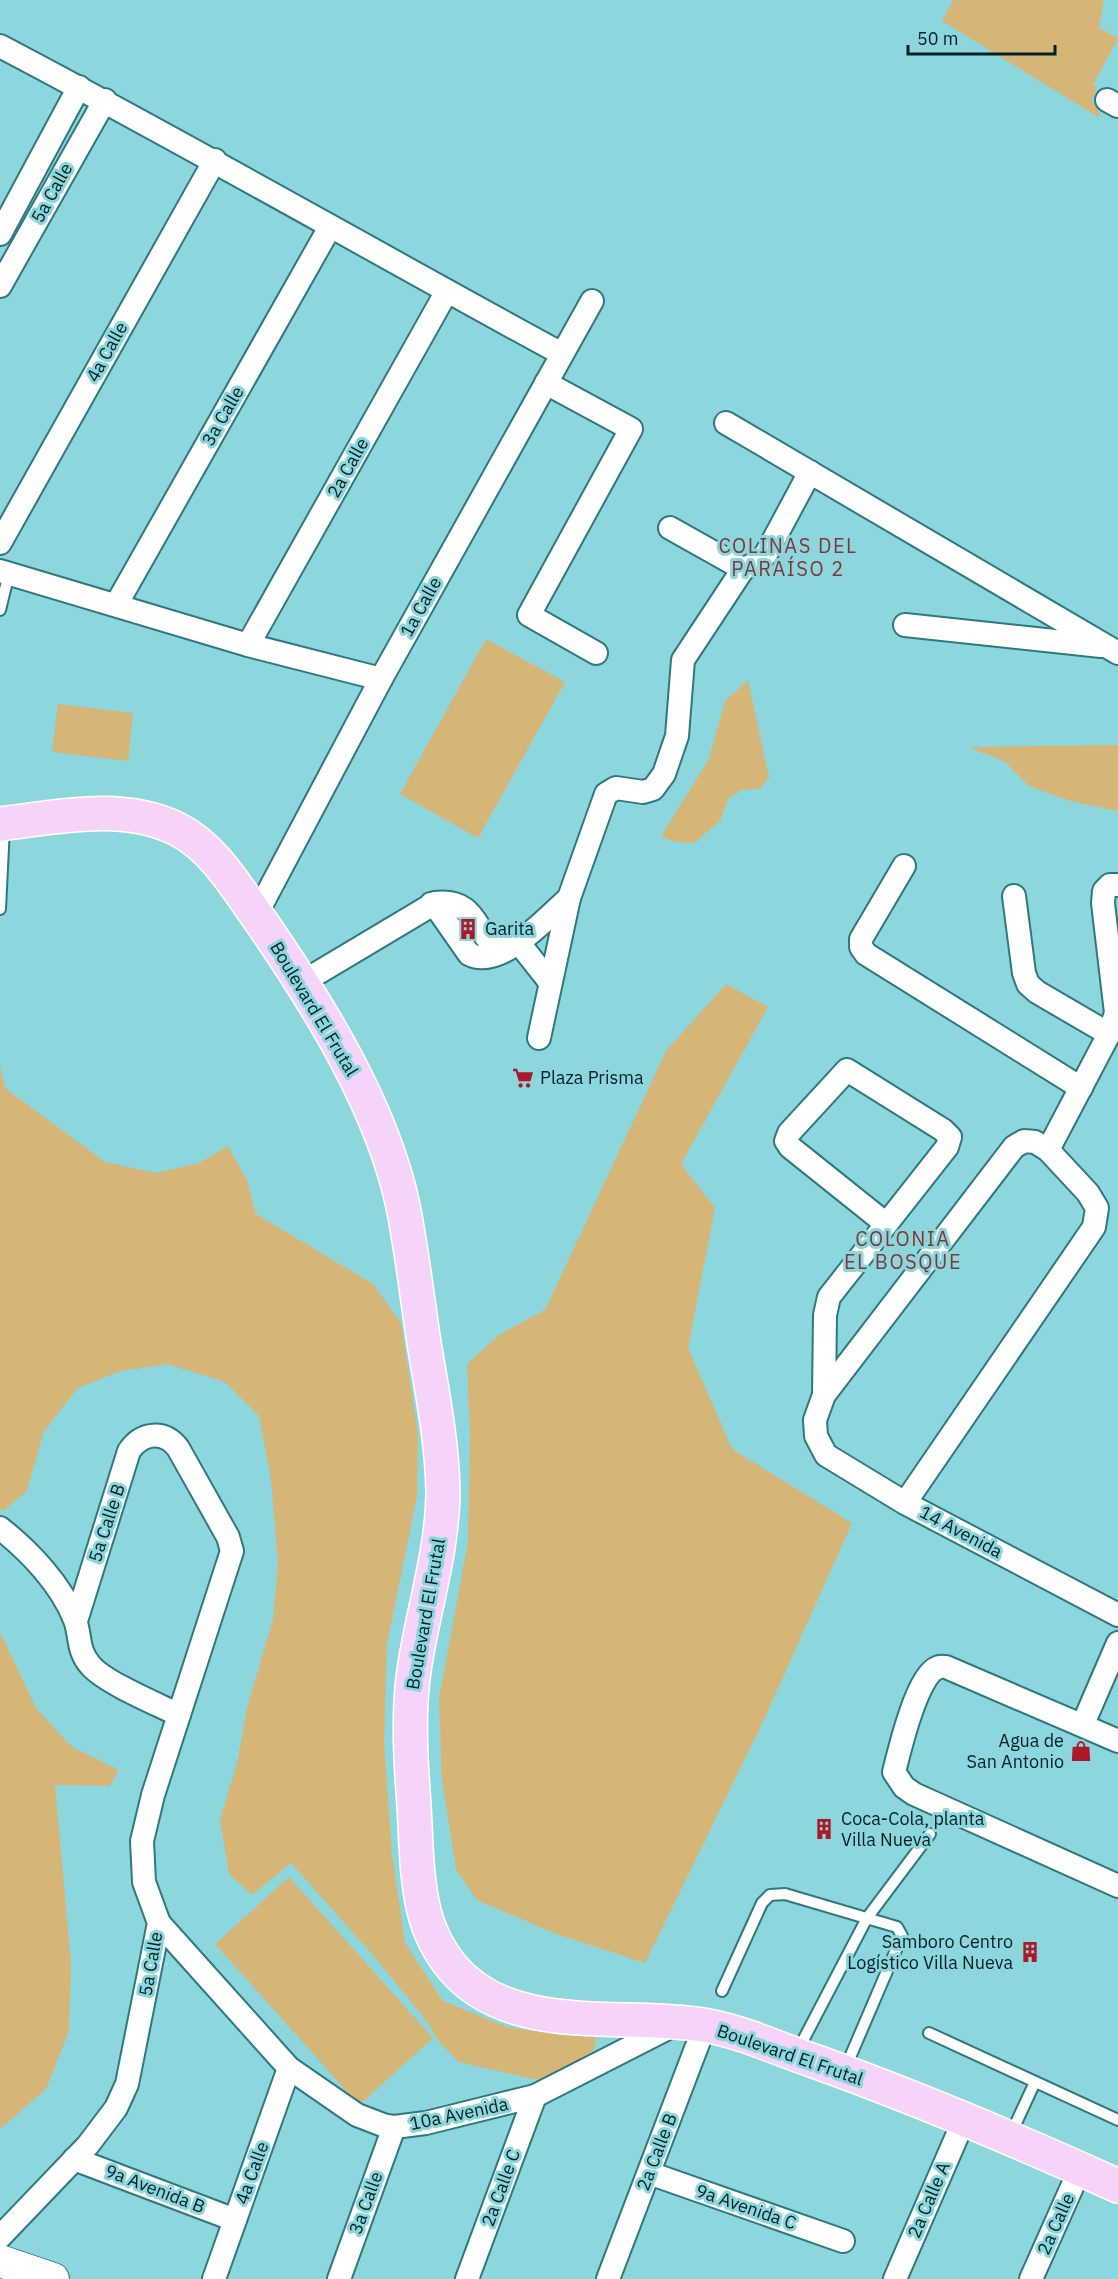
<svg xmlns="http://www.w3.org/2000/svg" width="1118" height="2279" viewBox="0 0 1118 2279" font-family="'IBM Plex Sans',sans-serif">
	<rect width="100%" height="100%" fill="#8cd6dd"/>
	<g fill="#d6b677">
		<polygon points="953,0 1104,0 1099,28 1118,38 1093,85 1097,87 1092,101 1100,114 1098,117 942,21"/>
		<polygon points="486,639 565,682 478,838 400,794"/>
		<polygon points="748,680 769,777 760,789 741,790 728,799 720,821 694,843 674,842 661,836 709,759 725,701"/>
		<polygon points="58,704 133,713 128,761 52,752"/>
		<polygon points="1118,745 1118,811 1070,801 1029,786 1005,762 969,747"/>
		<polygon points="726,984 768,1007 681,1164 715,1208 688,1348 732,1449 852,1523 761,1726 645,1963 556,1934 477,1900 456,1869 442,1780 439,1698 468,1542 470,1434 467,1364 500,1334 545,1310 666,1051"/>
		<polygon points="0,1065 5,1088 105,1162 156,1173 199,1163 228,1146 247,1180 256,1214 373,1284 401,1323 418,1434 417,1496 387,1644 384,1743 392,1854 405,1943 443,2001 507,2027 575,2036 596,2034 595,2048 581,2063 552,2079 533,2079 459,2062 439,2042 428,2023 378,1961 291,1863 252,1895 229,1874 220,1820 238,1759 247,1708 273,1619 278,1564 271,1479 259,1416 225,1382 168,1364 121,1371 78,1388 44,1431 27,1491 3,1511 0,1509"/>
		<polygon points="0,1632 36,1708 72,1747 119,1770 110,1786 55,1785 71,1963 69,2031 46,2089 0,2129"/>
		<polygon points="289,1877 433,2038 359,2105 215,1944"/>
	</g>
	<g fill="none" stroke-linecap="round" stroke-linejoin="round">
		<defs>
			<g id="lane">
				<polyline points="0,610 9,573"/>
				<polyline points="0,909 4,827"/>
				<polyline points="722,1991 762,1903 770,1895 785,1894 897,1927 902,1936 845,2069"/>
				<polyline points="929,2033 1118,2120"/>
				<polyline points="797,2052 867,1918 930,1834"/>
				<polyline points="1010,2136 1035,2082"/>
			</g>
			<g id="street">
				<path d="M0,46C189,145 374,252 562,354"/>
				<polyline points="1107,100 1118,106"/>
				<polyline points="0,234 79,87"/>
				<polyline points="0,286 105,100"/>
				<polyline points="546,383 631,429 529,615 596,653"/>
				<polyline points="726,423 1118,653"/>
				<polyline points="670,528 743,569"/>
				<polyline points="0,543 215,160"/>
				<polyline points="0,571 248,645 381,679"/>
				<polyline points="116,605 330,227"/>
				<polyline points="905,625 1101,646"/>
				<polyline points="248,645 447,291"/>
				<polyline points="904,866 861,939 861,947 866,954 1081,1088"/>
				<polyline points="1014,896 1024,973 1028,984 1037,992 1109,1034"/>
				<path d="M431,904L439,911L469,954C500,971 547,917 569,898"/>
				<polyline points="256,915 381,679 592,301"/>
				<polyline points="519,943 549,981"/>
				<path d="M301,983L435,903C484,897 473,947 507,948"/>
				<polyline points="539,1038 569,898 606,794 616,788 643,792 653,789 664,774 677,736 683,660 743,569 757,563 766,554 810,472"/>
				<polyline points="1048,1150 1109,1034 1116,1013 1103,903 1104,891 1110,885 1118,885"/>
				<polyline points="824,1395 825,1315 829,1297 947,1147 950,1137 943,1130 847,1070 789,1133 786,1141 790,1147 885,1223"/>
				<polyline points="905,1503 1094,1227 1097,1208 1088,1193 1048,1150 1035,1142 1024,1141 1014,1147 824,1395 815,1420 816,1436 826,1455 905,1503 1118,1615"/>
				<path d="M0,1528C29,1551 61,1584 75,1620C81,1636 77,1651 91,1666C106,1683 157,1704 179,1715"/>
				<polyline points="1083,1724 1118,1643"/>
				<path d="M1118,1741L946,1667C943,1667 940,1666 937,1668C917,1675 899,1752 894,1772L904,1787L914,1794L1118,1886"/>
				<polyline points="159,1923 289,2068 357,2115 383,2125 394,2127 426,2123 535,2096 678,2023"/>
				<polyline points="74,2159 235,2220"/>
				<polyline points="649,2173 843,2241"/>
				<path d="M0,2237L88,2145L116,2108L127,2084L159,1923L144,1882L142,1841L153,1795L232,1551L228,1537L178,1448C164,1430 142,1432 129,1451L76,1621"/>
				<polyline points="214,2279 289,2068"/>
				<polyline points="339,2279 394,2127"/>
				<polyline points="467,2279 535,2096"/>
				<polyline points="608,2279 705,2025"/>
				<polyline points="895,2279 964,2120"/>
				<polyline points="1031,2279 1080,2169"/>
			</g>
			<polyline id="secondary" points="0,2261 53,2279"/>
			<path id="primary" d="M0,824C58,817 123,802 177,829C215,848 238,890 262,923C319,1006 382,1107 403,1206C412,1251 417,1297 424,1343C432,1391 442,1441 443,1490C443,1554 421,1615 413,1678C408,1720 411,1764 414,1805C416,1840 416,1877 424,1911C429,1931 439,1951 452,1967C510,2037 623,2012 703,2025C741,2031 778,2049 814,2061C917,2098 1019,2141 1118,2186"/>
		</defs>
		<use href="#lane" stroke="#2e7980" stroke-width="14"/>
		<use href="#street" stroke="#2e7980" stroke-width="26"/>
		<use href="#secondary" stroke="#2e7980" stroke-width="34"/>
		<use href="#primary" stroke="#fff" stroke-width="36"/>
		<use href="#lane" stroke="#fff" stroke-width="10"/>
		<use href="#street" stroke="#fff" stroke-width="22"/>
		<use href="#secondary" stroke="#fff" stroke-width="32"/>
		<use href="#primary" stroke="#f6d4fa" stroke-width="33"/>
	</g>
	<defs>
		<symbol id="building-bare" viewBox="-9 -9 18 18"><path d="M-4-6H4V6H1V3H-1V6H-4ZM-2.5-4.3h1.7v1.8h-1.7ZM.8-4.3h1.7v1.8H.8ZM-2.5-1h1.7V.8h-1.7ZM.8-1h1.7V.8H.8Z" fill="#ac1828" stroke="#8cd6dd" stroke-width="2.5" paint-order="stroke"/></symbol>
		<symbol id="supermarket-bare" viewBox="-9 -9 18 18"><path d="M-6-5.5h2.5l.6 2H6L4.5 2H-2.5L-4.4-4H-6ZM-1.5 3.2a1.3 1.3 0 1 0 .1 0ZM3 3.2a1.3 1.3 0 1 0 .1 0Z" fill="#ac1828" stroke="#8cd6dd" stroke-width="2.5" paint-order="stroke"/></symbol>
		<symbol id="shop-bare" viewBox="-9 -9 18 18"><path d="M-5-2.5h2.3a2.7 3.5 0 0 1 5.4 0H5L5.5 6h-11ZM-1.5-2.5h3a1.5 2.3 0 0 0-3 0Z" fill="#ac1828" stroke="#8cd6dd" stroke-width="2.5" paint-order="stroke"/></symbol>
	</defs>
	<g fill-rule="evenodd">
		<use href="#building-bare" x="453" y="914" width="30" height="30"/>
		<use href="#supermarket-bare" x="508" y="1063" width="30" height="30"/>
		<use href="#shop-bare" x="1066" y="1736" width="30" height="30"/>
		<use href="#building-bare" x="809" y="1814" width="30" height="30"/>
		<use href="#building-bare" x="1015" y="1937" width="30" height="30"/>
	</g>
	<g text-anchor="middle" stroke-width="6" stroke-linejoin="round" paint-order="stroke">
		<g font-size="18" fill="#022124" stroke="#8cd6dd">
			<text transform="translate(52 193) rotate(-61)" y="6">5a Calle</text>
			<text transform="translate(107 352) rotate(-61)" y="6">4a Calle</text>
			<text transform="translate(223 416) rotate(-60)" y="6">3a Calle</text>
			<text transform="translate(348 468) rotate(-61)" y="6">2a Calle</text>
			<text transform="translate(421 607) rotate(-61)" y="6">1a Calle</text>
			<text transform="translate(314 1009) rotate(59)" y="6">Boulevard El Frutal</text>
			<text transform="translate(107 1523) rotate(-72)" y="6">5a Calle B</text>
			<text transform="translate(961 1532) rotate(28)" y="6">14 Avenida</text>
			<text transform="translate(426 1614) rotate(-80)" y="6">Boulevard El Frutal</text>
			<text transform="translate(151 1964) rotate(-80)" y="6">5a Calle</text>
			<text transform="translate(790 2055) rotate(19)" y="6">Boulevard El Frutal</text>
			<text transform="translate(459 2114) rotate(-12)" y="6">10a Avenida</text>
			<text transform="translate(657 2152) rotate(-69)" y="6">2a Calle B</text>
			<text transform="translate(252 2173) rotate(-70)" y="6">4a Calle</text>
			<text transform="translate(501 2188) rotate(-70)" y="6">2a Calle C</text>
			<text transform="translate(155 2189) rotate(21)" y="6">9a Avenida B</text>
			<text transform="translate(929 2200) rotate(-67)" y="6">2a Calle A</text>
			<text transform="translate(366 2203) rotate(-70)" y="6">3a Calle</text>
			<text transform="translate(746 2207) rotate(19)" y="6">9a Avenida C</text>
			<text transform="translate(1056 2224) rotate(-66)" y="6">2a Calle</text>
		</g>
		<g font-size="18" fill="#022124" stroke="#8cd6dd" text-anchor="start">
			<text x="485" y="935">Garita</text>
			<text x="540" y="1084">Plaza Prisma</text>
			<text x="1064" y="1747" text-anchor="end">Agua de<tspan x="1064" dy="21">San Antonio</tspan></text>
			<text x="841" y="1825">Coca-Cola, planta<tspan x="841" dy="21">Villa Nueva</tspan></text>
			<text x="1013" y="1948" text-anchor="end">Samboro Centro<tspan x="1013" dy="21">Logístico Villa Nueva</tspan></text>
		</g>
		<g font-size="20" letter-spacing="1.5" fill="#803837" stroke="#8cd6dd">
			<text x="788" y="553">COLINAS DEL<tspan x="788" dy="23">PARAÍSO 2</tspan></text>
			<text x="903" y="1246">COLONIA<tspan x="903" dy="23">EL BOSQUE</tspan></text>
		</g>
	</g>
	<path d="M908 45v9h147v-9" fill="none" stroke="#022124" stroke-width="3"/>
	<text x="917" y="45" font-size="18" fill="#022124" stroke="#8cd6dd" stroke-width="4.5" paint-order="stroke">50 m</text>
</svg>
